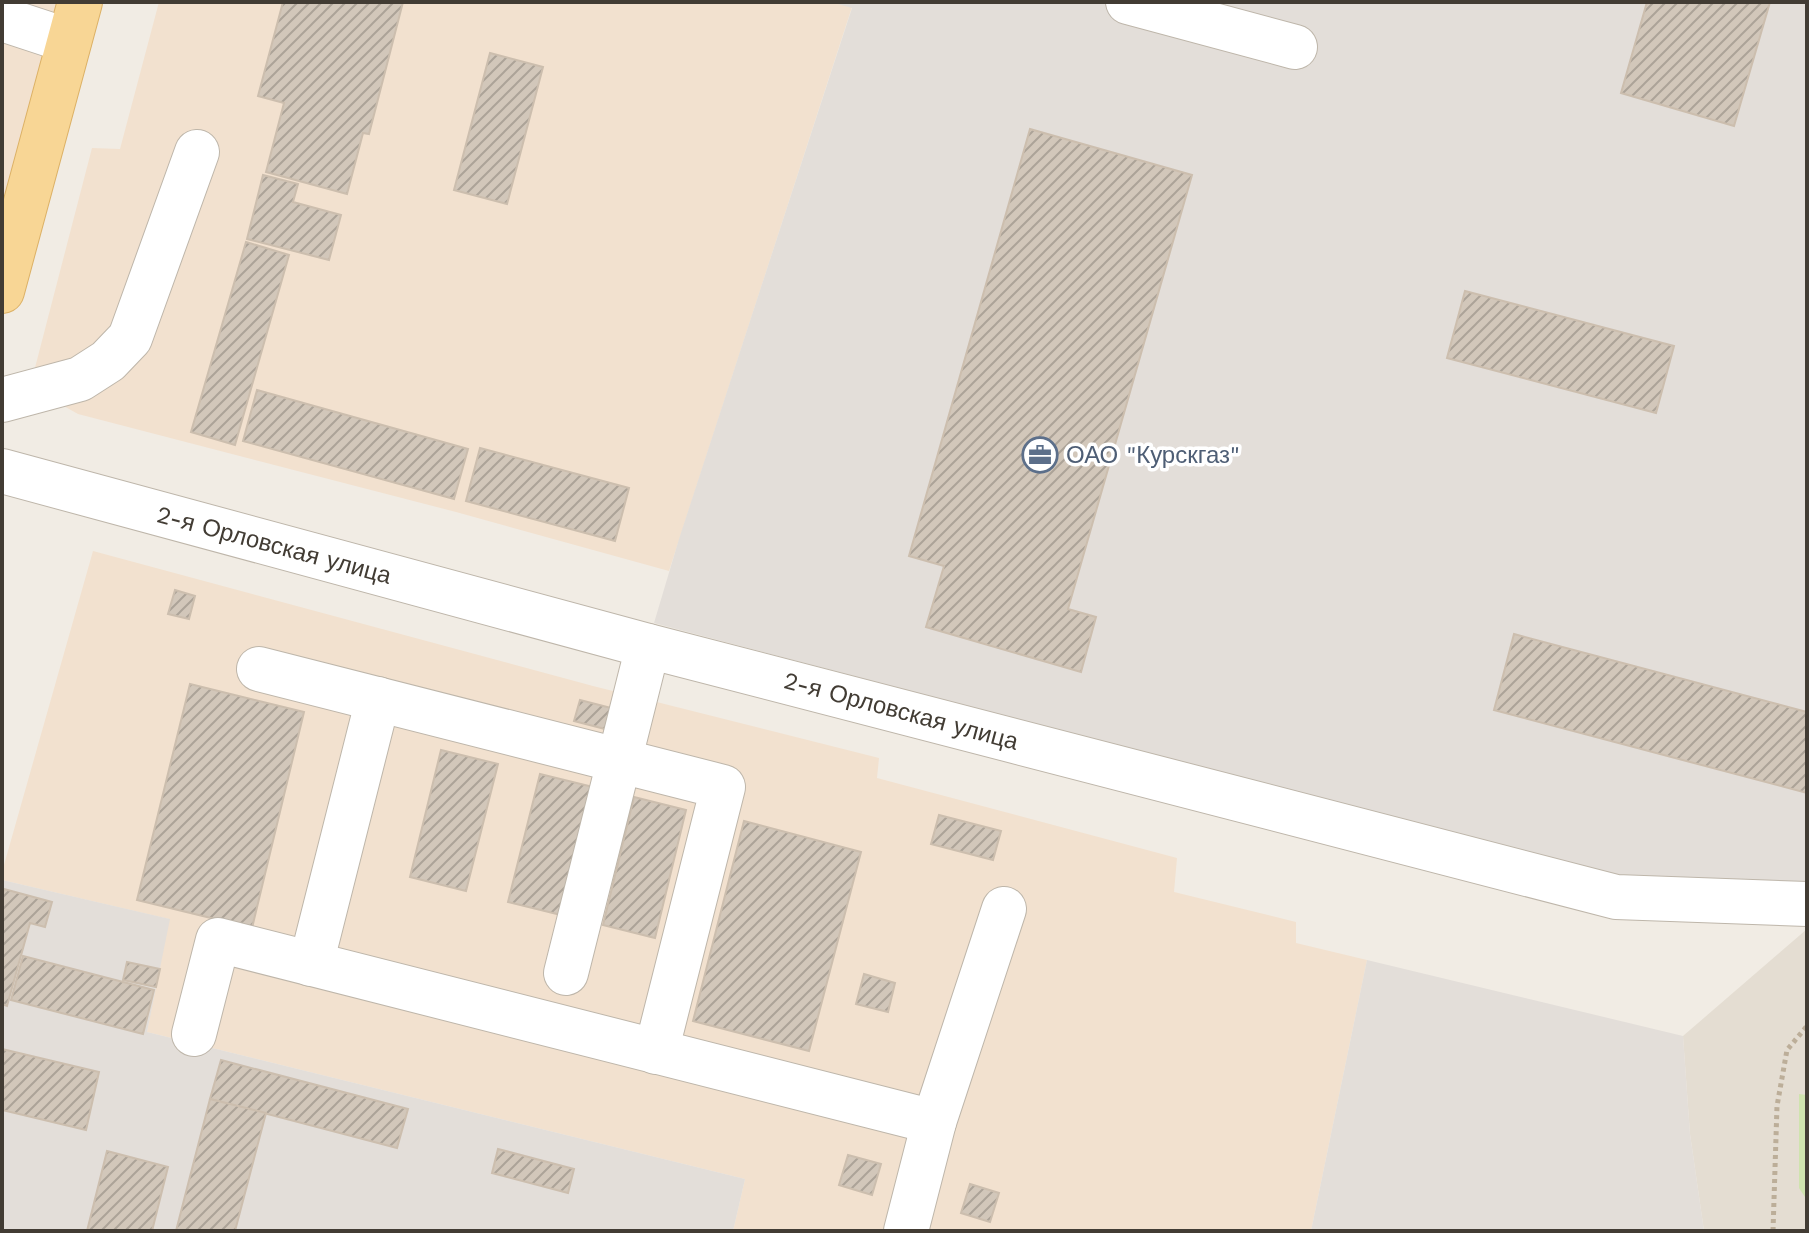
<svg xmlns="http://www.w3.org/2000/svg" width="1809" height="1233" viewBox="0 0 1809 1233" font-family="'Work Sans',sans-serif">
	<defs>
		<pattern id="building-hatch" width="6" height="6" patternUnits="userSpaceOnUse" patternTransform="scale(2)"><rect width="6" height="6" fill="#d2c7ba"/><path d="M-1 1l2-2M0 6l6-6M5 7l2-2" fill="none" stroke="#aca398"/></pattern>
	</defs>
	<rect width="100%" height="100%" fill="#f1ece4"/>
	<polygon fill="#e4ddd2" points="1807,929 1807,1231 1704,1231 1690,1134 1683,1036"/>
	<g fill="#f2e1cf">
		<polygon points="2,2 59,2 2,209"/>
		<polygon points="159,2 831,2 852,7 669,571 456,512 78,414 30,387 92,148 120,149"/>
		<polygon points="93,551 593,686 879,758 877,778 1177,858 1174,892 1296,922 1296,943 1367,960 1311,1231 733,1231 745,1179 147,1032 169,919 2,880 2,872"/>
	</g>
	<g fill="#e3ded9">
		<polygon points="831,2 1807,2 1807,887 1624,877 1227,775 654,623 679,539 852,8"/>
		<polygon points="2,880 170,919 147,1032 745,1179 733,1231 2,1231"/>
		<polygon points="1367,960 1683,1036 1690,1134 1704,1231 1311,1231"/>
	</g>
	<polygon fill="#cfe3ae" points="1799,1094 1807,1095 1807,1200 1799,1188"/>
	<g fill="url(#building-hatch)" stroke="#ccbeae" stroke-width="2">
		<polygon points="283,2 403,2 369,134 363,133 347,194 266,172 284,103 258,96"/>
		<polygon points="1647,2 1770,2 1734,126 1621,93"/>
		<polygon points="490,53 543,67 507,204 454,190"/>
		<polygon points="1030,129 1192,175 1068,609 1096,617 1081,672 926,627 944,566 909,556"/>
		<polygon points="263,175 298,184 293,202 341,215 329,260 247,239"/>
		<polygon points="246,242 289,255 235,445 191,432"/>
		<polygon points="1465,291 1674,346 1656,413 1447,358"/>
		<polygon points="257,390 468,449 454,499 243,441"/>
		<polygon points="480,448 629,488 615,541 466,501"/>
		<polygon points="175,590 195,596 189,619 168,614"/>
		<polygon points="1514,634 1807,712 1807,793 1494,710"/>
		<polygon points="190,684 304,712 252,928 137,900"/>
		<polygon points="580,700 611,708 605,729 574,721"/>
		<polygon points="441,750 498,764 466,891 410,877"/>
		<polygon points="540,774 593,787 561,915 508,902"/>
		<polygon points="634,797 686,810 655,938 603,925"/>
		<polygon points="939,815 1001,831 993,860 931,844"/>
		<polygon points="744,821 861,852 809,1051 693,1021"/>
		<polygon points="4,889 52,902 45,927 30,923 7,1006 2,1004 2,896"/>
		<polygon points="23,956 154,990 143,1034 11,1000"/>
		<polygon points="127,962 160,969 156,987 123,980"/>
		<polygon points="864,974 895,983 888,1012 856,1004"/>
		<polygon points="2,1049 99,1072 86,1130 2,1110"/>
		<polygon points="221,1060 408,1109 397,1148 210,1099"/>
		<polygon points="210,1099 266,1113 235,1231 176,1231"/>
		<polygon points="498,1149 574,1169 568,1193 492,1173"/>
		<polygon points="107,1151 168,1167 152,1231 87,1231"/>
		<polygon points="848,1155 881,1164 872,1195 839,1185"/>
		<polygon points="970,1184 999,1193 990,1222 961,1213"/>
	</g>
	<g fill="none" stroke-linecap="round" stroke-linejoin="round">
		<defs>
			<g id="minor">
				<polyline points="1128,2 1295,47"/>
				<polyline points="2,19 69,41"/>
				<polyline points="2,400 80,379 108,361 130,338 197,152"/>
				<polyline points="2,471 648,646 1616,897 1807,904"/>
				<polyline points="259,669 723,787 656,1052"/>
				<polyline points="311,964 378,699"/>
				<polyline points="566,973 648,646"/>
				<polyline points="194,1034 218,940 934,1122"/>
				<polyline points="906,1231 934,1122 1004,909"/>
			</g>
			<polyline id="major" points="2,291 80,2"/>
		</defs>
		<use href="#minor" stroke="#beb6aa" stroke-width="46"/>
		<use href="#major" stroke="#dcb166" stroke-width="46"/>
		<polyline stroke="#bcae99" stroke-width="5" stroke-dasharray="4 4" stroke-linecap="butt" points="1773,1231 1777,1106 1787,1050 1807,1026"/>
		<use href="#minor" stroke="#fff" stroke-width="44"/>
		<use href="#major" stroke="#f8d695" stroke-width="44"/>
	</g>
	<defs>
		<symbol id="office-ring" viewBox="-11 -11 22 22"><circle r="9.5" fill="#fff" stroke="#5c6f8a" stroke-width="1.5"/><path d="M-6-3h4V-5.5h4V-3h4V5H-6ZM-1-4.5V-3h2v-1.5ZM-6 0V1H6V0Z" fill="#5c6f8a"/></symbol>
	</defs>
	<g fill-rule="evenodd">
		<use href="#office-ring" x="1020" y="435" width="40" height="40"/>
	</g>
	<g text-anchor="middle" stroke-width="7" stroke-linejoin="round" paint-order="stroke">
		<g font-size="24" fill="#4e5e75" stroke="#fff" text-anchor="start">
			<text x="1066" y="463">ОАО "Курскгаз"</text>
		</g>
		<g font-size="24" fill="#423c34" stroke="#fff">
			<text transform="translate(274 545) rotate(15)" y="8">2-я Орловская улица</text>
			<text transform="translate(901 711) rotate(15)" y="8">2-я Орловская улица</text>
		</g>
	</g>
	<rect width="1809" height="1233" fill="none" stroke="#423c34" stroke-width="8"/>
</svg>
